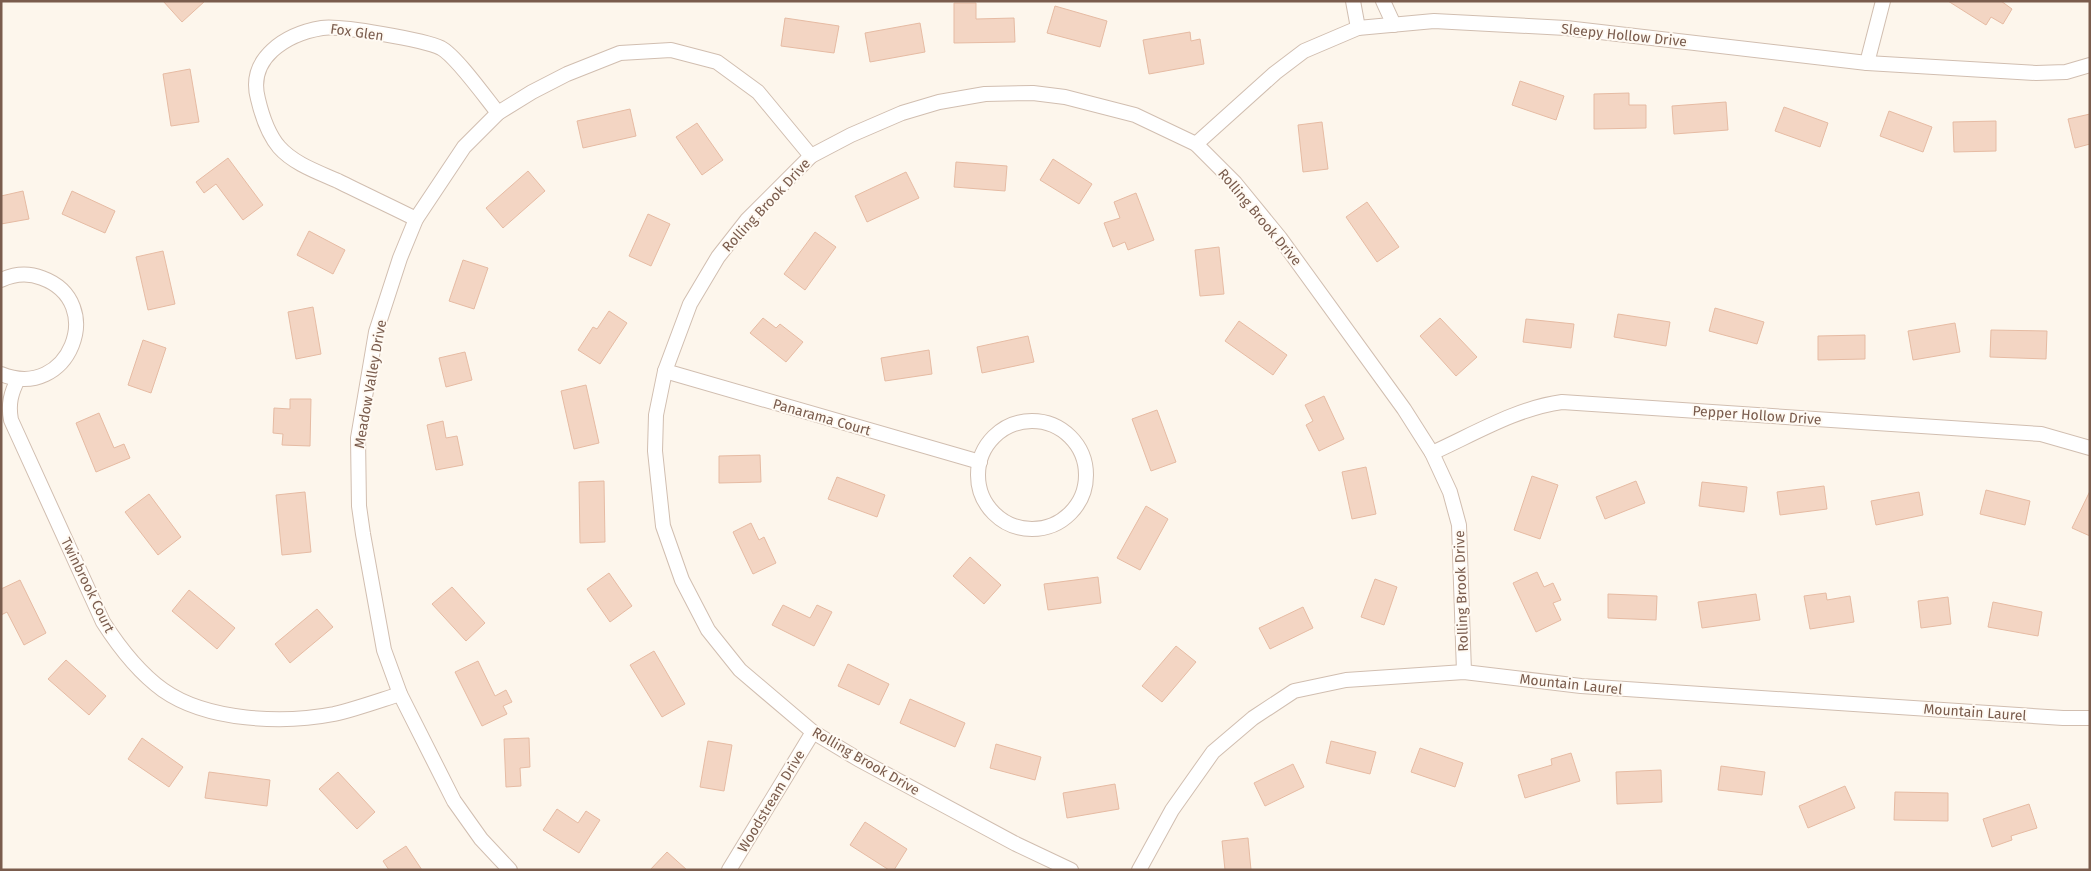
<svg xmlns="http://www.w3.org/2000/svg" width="2091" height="871" viewBox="0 0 2091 871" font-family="'Fira Sans',sans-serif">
	<rect width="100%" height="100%" fill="#fdf6ec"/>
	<g fill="#f3d5c3" stroke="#e6bba3">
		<polygon points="163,1 205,1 182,22"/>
		<polygon points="1948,1 2001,1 2012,9 2003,24 1991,17 1986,25"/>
		<polygon points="954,3 976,3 976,19 1014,18 1015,42 954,43"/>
		<polygon points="1055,6 1107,21 1100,47 1047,33"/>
		<polygon points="785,18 839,26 834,53 781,46"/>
		<polygon points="920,23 925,52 870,62 865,33"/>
		<polygon points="1190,32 1191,41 1200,39 1204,64 1149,74 1143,40"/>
		<polygon points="190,69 199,122 171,126 163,74"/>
		<polygon points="1520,81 1564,96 1556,120 1512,105"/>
		<polygon points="1629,93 1629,105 1646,105 1646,128 1594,129 1594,94"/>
		<polygon points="1726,102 1728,130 1674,134 1672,106"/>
		<polygon points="1784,107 1828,123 1820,147 1775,131"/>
		<polygon points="630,109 636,136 583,148 577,121"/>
		<polygon points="1889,111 1932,127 1923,152 1880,136"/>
		<polygon points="2090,114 2090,144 2075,148 2068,119"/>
		<polygon points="1996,121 1996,151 1954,152 1953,122"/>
		<polygon points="1322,122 1328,169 1303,172 1298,125"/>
		<polygon points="697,123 723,160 702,175 676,137"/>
		<polygon points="228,158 263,205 243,220 216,184 204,193 196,182"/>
		<polygon points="1053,159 1092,184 1079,204 1040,180"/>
		<polygon points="956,162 1007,166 1005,191 954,187"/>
		<polygon points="528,171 545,191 503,228 486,208"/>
		<polygon points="906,172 919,198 867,222 855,196"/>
		<polygon points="23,191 29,219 1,224 1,196"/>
		<polygon points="72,191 115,211 105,233 62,214"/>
		<polygon points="1136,193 1154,240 1128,250 1125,242 1113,247 1104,223 1120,218 1114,202"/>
		<polygon points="1367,202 1399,247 1377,262 1346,217"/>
		<polygon points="648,214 670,224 651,266 629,256"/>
		<polygon points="309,231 345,250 333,274 297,255"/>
		<polygon points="815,232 836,247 805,290 784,274"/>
		<polygon points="1219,247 1224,294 1200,296 1195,250"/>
		<polygon points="163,251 175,304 148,310 136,257"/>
		<polygon points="463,260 488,268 474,309 449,301"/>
		<polygon points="313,307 321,354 296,359 288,312"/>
		<polygon points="1715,308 1764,322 1757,344 1709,331"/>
		<polygon points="609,311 627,323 600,364 578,350 593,327 597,329"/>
		<polygon points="1618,314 1670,322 1666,346 1614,337"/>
		<polygon points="763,318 776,328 780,324 803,342 786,362 750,333"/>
		<polygon points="1440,318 1477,357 1456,376 1420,336"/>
		<polygon points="1526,319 1574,324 1571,348 1523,342"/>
		<polygon points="1239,321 1287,355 1273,375 1225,341"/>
		<polygon points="1955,323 1960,352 1913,360 1908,331"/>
		<polygon points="1991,330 2047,331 2046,359 1990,357"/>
		<polygon points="1865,335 1865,359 1818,360 1818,336"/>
		<polygon points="1028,336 1034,362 982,373 977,347"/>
		<polygon points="143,340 166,348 151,393 128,385"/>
		<polygon points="929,350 932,374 885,381 881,358"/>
		<polygon points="465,352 472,380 446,387 439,358"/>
		<polygon points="586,385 599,443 574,449 561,391"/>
		<polygon points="1324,396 1344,439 1319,451 1306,425 1313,421 1305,405"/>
		<polygon points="290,399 311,399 310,446 282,445 283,434 273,433 274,408 290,409"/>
		<polygon points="1157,410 1176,462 1151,471 1132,419"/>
		<polygon points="99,413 114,448 124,444 130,458 96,472 76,423"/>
		<polygon points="443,421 446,438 457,436 463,465 436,470 427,425"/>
		<polygon points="760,455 761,482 719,483 719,456"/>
		<polygon points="1366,467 1376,514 1352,519 1342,472"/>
		<polygon points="1532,476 1558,485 1540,539 1514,530"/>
		<polygon points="837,477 885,495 877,517 828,499"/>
		<polygon points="604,481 605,542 580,543 579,482"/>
		<polygon points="1636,481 1645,503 1605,519 1596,497"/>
		<polygon points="1702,482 1747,487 1744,512 1699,506"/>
		<polygon points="1824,486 1827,509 1780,515 1777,492"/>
		<polygon points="1986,490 2030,501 2025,525 1980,514"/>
		<polygon points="2090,491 2090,536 2072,528"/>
		<polygon points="305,492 311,552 282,555 276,495"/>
		<polygon points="1919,492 1923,515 1876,525 1871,501"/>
		<polygon points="149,494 181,537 158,555 125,512"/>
		<polygon points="1146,506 1168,519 1140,570 1117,558"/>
		<polygon points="751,523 759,540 764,537 776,563 753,574 733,532"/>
		<polygon points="970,557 1001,585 984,604 953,576"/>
		<polygon points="1537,572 1544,587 1553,583 1561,600 1553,603 1561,620 1536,632 1513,583"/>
		<polygon points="609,573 632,606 610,622 587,589"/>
		<polygon points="1098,577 1101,603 1048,610 1044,584"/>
		<polygon points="1375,579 1397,587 1384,625 1361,617"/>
		<polygon points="20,580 46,633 24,645 7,612 1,615 1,589"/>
		<polygon points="452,587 485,623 466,641 432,604"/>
		<polygon points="189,590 235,628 217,649 172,611"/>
		<polygon points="1826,593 1827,600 1850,596 1854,622 1810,629 1804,596"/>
		<polygon points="1608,594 1657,596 1656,620 1608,618"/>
		<polygon points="1756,594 1760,620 1702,628 1698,602"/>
		<polygon points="1948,597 1951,624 1921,628 1918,601"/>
		<polygon points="1993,602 2042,612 2038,636 1988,627"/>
		<polygon points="783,605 810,618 817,605 832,612 814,646 772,625"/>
		<polygon points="1303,607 1313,628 1270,649 1259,628"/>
		<polygon points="317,609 333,627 290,663 275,644"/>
		<polygon points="1176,646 1196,662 1162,702 1142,686"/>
		<polygon points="654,651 685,704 662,717 630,665"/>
		<polygon points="66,660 106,696 89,715 48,679"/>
		<polygon points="478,661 495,696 506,690 512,702 503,706 507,714 482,726 455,672"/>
		<polygon points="848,664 889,684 879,705 838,686"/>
		<polygon points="910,699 965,723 955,747 900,723"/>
		<polygon points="142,738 183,767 169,787 128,759"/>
		<polygon points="529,738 530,767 520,768 521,786 506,787 504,739"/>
		<polygon points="708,741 732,745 724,791 700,787"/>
		<polygon points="1331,741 1376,752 1370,774 1326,763"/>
		<polygon points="996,744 1041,757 1035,780 990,768"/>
		<polygon points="1420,748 1463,763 1455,787 1411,772"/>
		<polygon points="1571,753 1580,781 1525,798 1518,775 1552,765 1551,759"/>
		<polygon points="1293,764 1304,787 1265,806 1254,783"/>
		<polygon points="1721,766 1765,772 1762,795 1718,790"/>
		<polygon points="1661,770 1662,802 1617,804 1616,772"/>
		<polygon points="209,772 270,780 267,806 205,798"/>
		<polygon points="338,772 375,812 357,829 319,789"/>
		<polygon points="1115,784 1119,809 1067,818 1063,793"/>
		<polygon points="1845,786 1855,808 1808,828 1799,806"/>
		<polygon points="1895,792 1948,793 1948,821 1894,820"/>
		<polygon points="2029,804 2037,828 2011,836 2012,840 1992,847 1983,819"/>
		<polygon points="557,809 578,823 586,811 600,820 579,853 543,830"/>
		<polygon points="865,822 907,849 894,870 889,870 850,845"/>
		<polygon points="1248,838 1251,870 1225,870 1222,841"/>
		<polygon points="406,846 422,870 389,870 383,861"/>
		<polygon points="667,852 687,870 650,870"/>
	</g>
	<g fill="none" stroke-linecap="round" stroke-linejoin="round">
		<defs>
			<g id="street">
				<polyline points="1353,1 1358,28"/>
				<polyline points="1383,1 1394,25"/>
				<polyline points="1867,63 1883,1"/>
				<polyline points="1196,144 1275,73 1304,51 1358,28 1434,21 1566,28 1867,63 2036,73 2066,72 2090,65"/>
				<path d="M416,219C390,206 364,194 338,181C318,172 294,164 279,147C268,134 262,116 258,99C247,58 286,34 322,28C339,25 425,40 441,48C456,56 486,98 498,113"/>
				<path d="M1,280C14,274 29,273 42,278C108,302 69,402 1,374"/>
				<polyline points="665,371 980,462"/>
				<path d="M18,379C11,393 8,404 11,420L103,622C119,647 138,672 163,690C207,721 283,724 334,714C356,709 378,701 400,694"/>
				<circle cx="1032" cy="475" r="54"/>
				<path d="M1432,453C1474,434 1517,408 1562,402L2041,434L2090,448"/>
				<polyline points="510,870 481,839 454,801 400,694 384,650 363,534 359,506 358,438 376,332 400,258 416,219 464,147 498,113 532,92 567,74 620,53 671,50 717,62 758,92 811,156"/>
				<polyline points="729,870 813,732"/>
				<polyline points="1071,870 1016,844 858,759 813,732 740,670 708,630 682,580 663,526 655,451 656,415 665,371 690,304 718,257 747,220 811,156 851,135 902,113 939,102 985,94 1033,93 1065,97 1135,115 1196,144 1235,183 1280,238 1404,409 1432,453 1450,492 1459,525 1464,672"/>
				<polyline points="1139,870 1172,810 1213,752 1253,718 1294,691 1346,680 1464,672 1581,686 2063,718 2090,718"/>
			</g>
		</defs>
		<use href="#street" stroke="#d1beb0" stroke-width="16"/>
		<use href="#street" stroke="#fff" stroke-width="14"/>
	</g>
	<g text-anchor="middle" stroke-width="4" stroke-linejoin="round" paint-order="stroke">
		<g font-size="14" fill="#7a5c4d" stroke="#fffaf3">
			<text transform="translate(357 32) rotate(8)" y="5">Fox Glen</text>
			<text transform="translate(1624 35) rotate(6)" y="5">Sleepy Hollow Drive</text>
			<text transform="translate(766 205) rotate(-47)" y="5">Rolling Brook Drive</text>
			<text transform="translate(1260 217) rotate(50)" y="5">Rolling Brook Drive</text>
			<text transform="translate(370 384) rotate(-80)" y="5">Meadow Valley Drive</text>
			<text transform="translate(1757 415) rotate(4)" y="5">Pepper Hollow Drive</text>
			<text transform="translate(822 417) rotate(16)" y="5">Panarama Court</text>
			<text transform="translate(88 585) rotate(64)" y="5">Twinbrook Court</text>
			<text transform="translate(1461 591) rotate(-92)" y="5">Rolling Brook Drive</text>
			<text transform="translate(1571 684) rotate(6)" y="5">Mountain Laurel</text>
			<text transform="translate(1975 712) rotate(4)" y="5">Mountain Laurel</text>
			<text transform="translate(866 761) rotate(30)" y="5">Rolling Brook Drive</text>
			<text transform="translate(771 801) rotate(-59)" y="5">Woodstream Drive</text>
		</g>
	</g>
	<rect width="2091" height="871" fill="none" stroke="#7a5c4d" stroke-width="5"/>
</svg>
